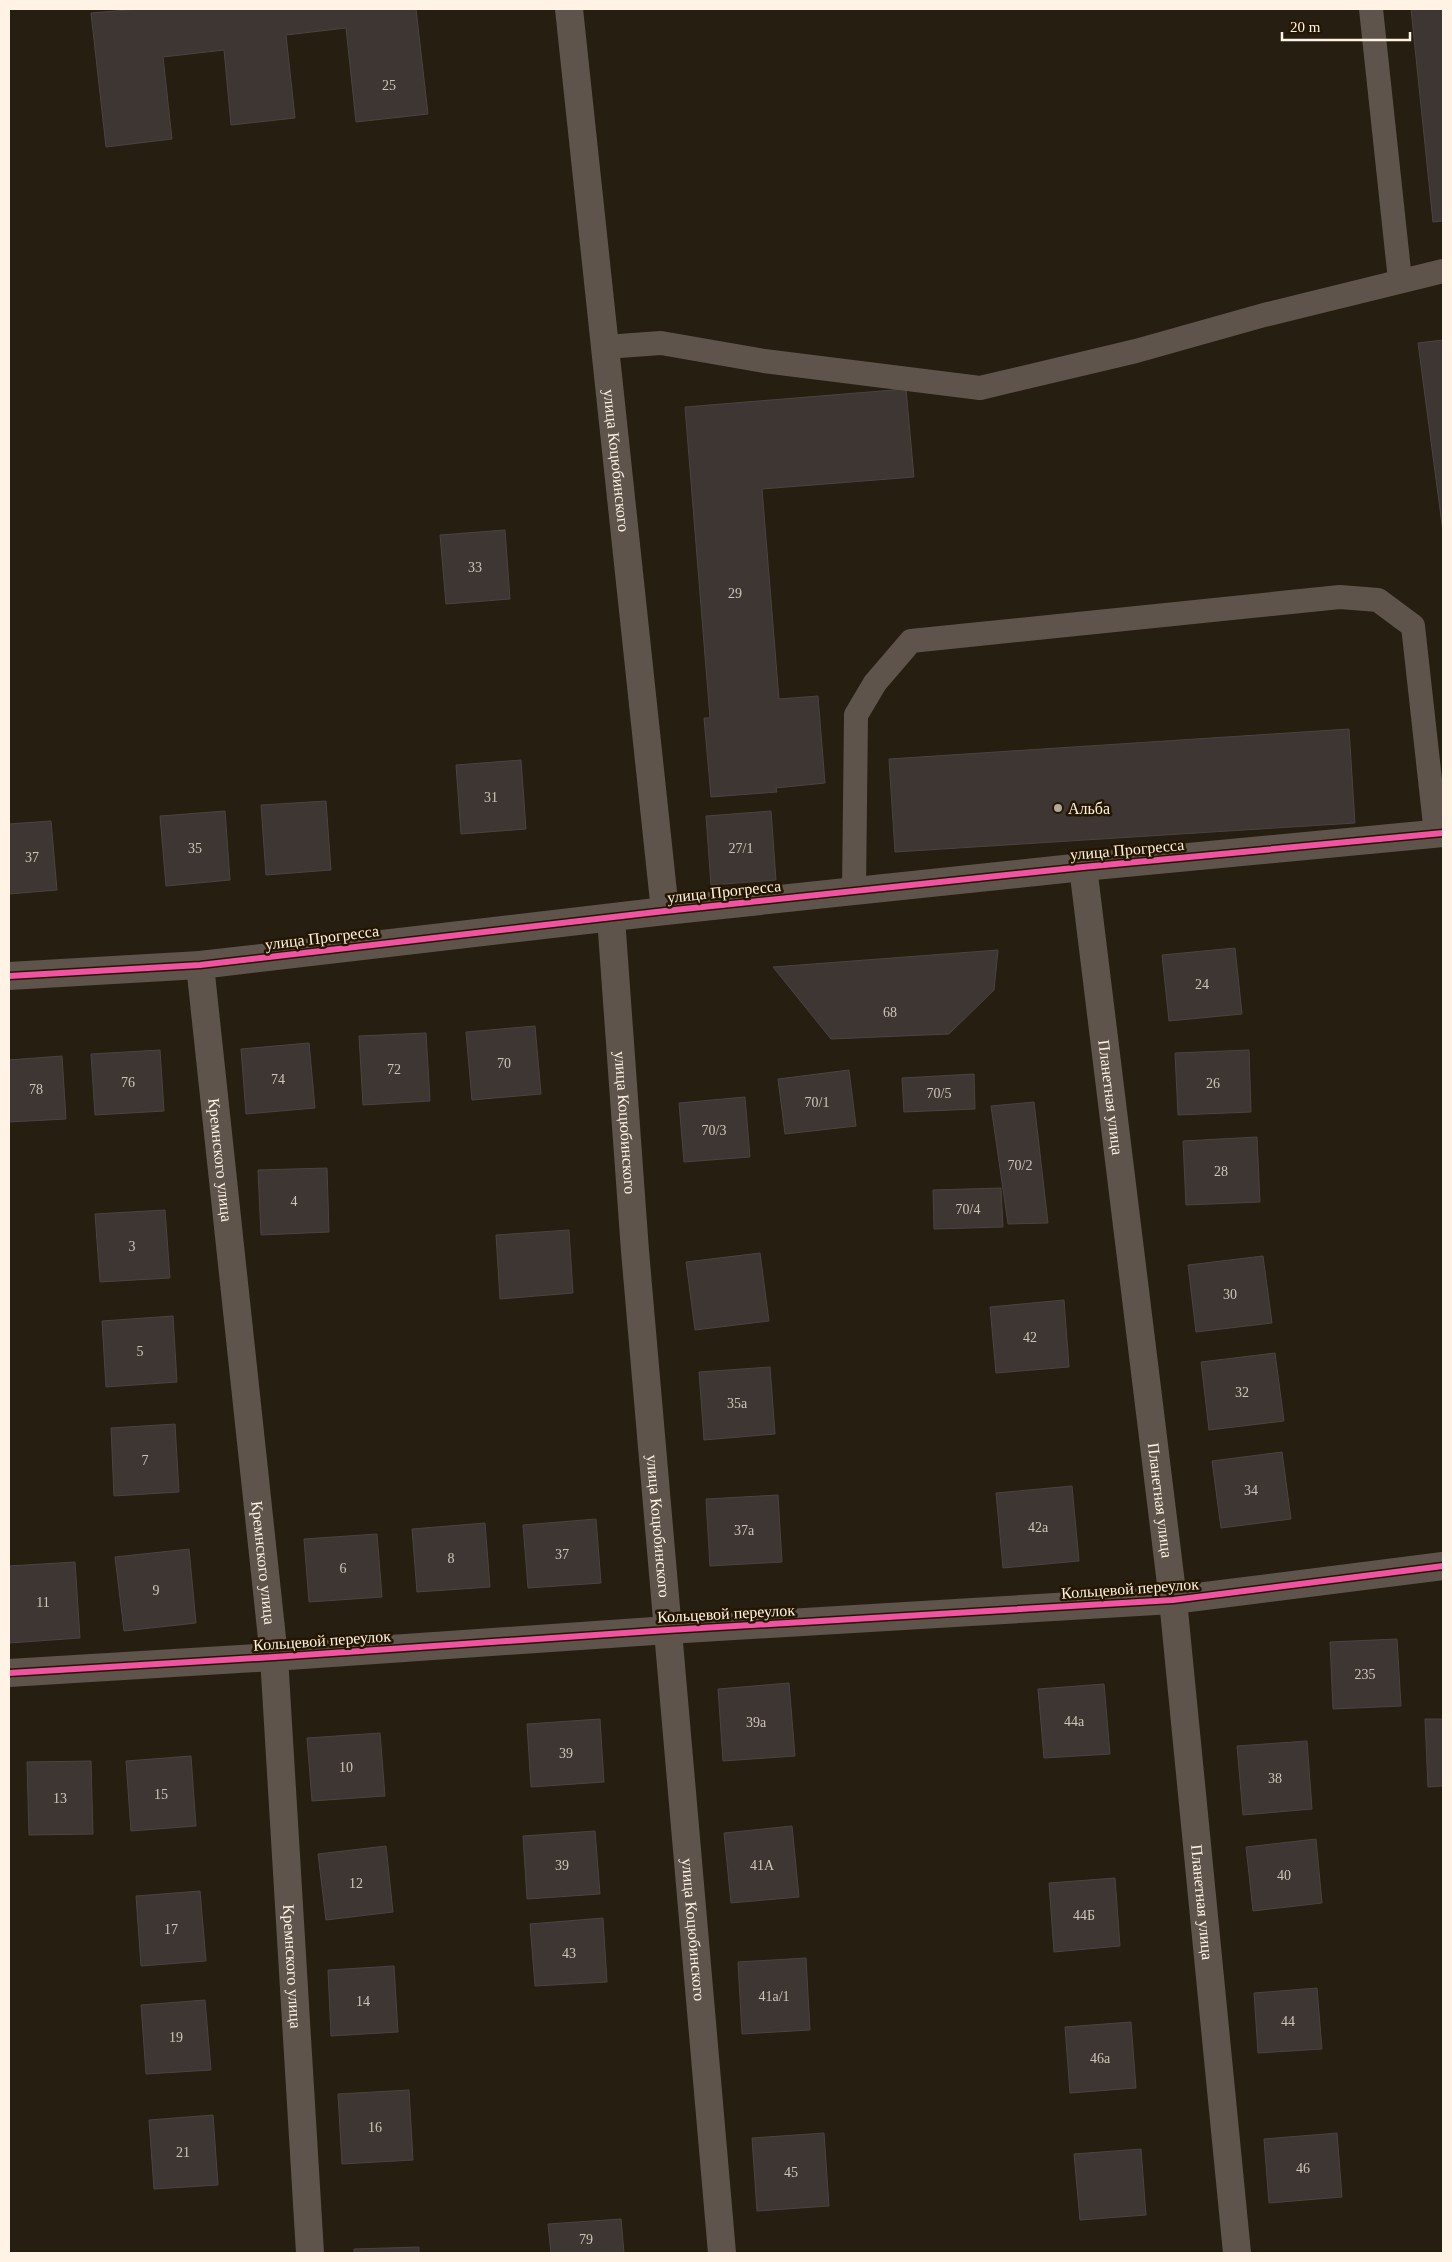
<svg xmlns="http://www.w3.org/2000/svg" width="1452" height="2262" viewBox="0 0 1452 2262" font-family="'Times New Roman',serif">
	<rect width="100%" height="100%" fill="#261e10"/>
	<g fill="#3e3633" stroke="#4b4341">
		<polygon points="139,9 416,9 428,114 356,122 346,28 286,35 295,118 231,125 224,50 163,57 172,139 106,147 91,13"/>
		<polygon points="1411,9 1443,9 1443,221 1433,222"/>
		<polygon points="1443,340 1443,532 1418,343"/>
		<polygon points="906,389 914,477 762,489 779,699 818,696 825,783 776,788 777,792 711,797 704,718 710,718 685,407"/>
		<polygon points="505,530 510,599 446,604 440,535"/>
		<polygon points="1349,729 1355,823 895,852 889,759"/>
		<polygon points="521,760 526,829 461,834 456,765"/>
		<polygon points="326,801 331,870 266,875 261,805"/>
		<polygon points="225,811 230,880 166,886 160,816"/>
		<polygon points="771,811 776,880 711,885 706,816"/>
		<polygon points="51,821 57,890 9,894 9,824"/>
		<polygon points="1235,948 1242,1014 1169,1021 1162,955"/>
		<polygon points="998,950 994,990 949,1034 831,1039 773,967"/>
		<polygon points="535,1026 541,1094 472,1100 466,1032"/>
		<polygon points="426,1033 430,1101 363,1105 359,1036"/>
		<polygon points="309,1043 315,1108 246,1114 241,1049"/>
		<polygon points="160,1050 164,1111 95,1115 91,1054"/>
		<polygon points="1249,1050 1251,1112 1178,1115 1175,1053"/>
		<polygon points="62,1056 66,1119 9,1122 9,1060"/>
		<polygon points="849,1070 856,1126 785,1134 778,1079"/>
		<polygon points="974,1074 975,1109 904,1112 902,1078"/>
		<polygon points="745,1097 750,1157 684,1162 679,1103"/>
		<polygon points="1034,1102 1048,1223 1008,1224 991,1106"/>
		<polygon points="1257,1137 1260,1202 1186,1205 1183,1141"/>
		<polygon points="327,1168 329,1232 261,1235 258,1170"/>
		<polygon points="1001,1188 1003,1227 934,1229 933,1190"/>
		<polygon points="165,1210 170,1278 100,1282 95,1214"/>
		<polygon points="569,1230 573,1293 500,1299 496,1235"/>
		<polygon points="760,1253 769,1321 695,1330 686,1262"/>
		<polygon points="1263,1256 1272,1323 1196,1332 1188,1265"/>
		<polygon points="1064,1300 1069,1367 996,1373 990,1307"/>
		<polygon points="173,1316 177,1382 106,1387 102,1321"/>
		<polygon points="1275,1353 1284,1421 1209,1430 1201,1362"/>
		<polygon points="770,1367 775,1434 704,1440 699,1372"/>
		<polygon points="175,1424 179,1492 114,1496 111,1428"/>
		<polygon points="1282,1452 1291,1519 1221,1528 1212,1461"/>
		<polygon points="1072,1486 1079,1561 1003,1568 996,1493"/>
		<polygon points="778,1495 782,1562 710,1566 706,1499"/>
		<polygon points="596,1519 601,1583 528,1588 523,1525"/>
		<polygon points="485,1523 490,1587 417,1592 412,1529"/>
		<polygon points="377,1534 382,1597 309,1602 304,1539"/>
		<polygon points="189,1549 196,1623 124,1631 115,1557"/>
		<polygon points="75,1562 80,1638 9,1643 9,1566"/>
		<polygon points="1397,1639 1401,1706 1333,1709 1330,1642"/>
		<polygon points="789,1683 795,1756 723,1761 718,1689"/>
		<polygon points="1104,1684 1110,1754 1044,1758 1038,1689"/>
		<polygon points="600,1719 604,1782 531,1787 527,1724"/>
		<polygon points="1425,1719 1443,1719 1443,1786 1428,1787"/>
		<polygon points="380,1733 385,1796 312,1801 307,1738"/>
		<polygon points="1307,1741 1312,1809 1243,1815 1237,1746"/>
		<polygon points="191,1756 196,1826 131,1831 126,1761"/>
		<polygon points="91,1761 93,1834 29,1835 27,1762"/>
		<polygon points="792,1826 799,1897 731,1903 724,1833"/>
		<polygon points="595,1831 600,1894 527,1899 523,1836"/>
		<polygon points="1316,1839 1322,1903 1253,1911 1246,1847"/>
		<polygon points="386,1846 393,1912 326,1920 318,1854"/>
		<polygon points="1115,1878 1120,1946 1054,1952 1049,1883"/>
		<polygon points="200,1891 206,1961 141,1966 136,1896"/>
		<polygon points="603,1918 607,1982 535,1986 530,1924"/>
		<polygon points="806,1958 810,2030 742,2034 738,1962"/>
		<polygon points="394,1966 398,2032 331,2036 328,1970"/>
		<polygon points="1317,1988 1322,2049 1258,2053 1254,1993"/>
		<polygon points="205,2000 211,2070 146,2074 141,2005"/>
		<polygon points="1131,2022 1136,2088 1070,2093 1065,2027"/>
		<polygon points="409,2090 413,2160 342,2164 338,2094"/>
		<polygon points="213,2115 218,2185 154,2189 149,2120"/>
		<polygon points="824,2133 829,2206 757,2211 752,2138"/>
		<polygon points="1337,2133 1342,2197 1269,2203 1264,2139"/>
		<polygon points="1141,2149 1146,2215 1080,2220 1074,2154"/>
		<polygon points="621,2219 624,2253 551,2253 548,2224"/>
		<polygon points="419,2247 419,2253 354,2253 354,2249"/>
	</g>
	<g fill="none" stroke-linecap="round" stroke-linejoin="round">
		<g stroke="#5e544b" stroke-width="24">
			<polyline points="1371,9 1400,280"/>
			<polyline points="605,347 661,343 764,361 980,388 1136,351 1264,315 1443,271"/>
			<polyline points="854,891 856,715 875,683 911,641 1340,597 1378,600 1413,626 1436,834"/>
		</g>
		<g stroke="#5e544b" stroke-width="28">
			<path id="s1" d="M569,9L665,911"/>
			<path id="s2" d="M1083,867L1173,1600L1237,2253"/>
			<path id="s3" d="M611,918L635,1251L722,2253"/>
			<path id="s4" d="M200,965L274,1657L310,2253"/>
			<polyline points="9,976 200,965 665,911 1083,867 1443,833"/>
			<polyline points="9,1673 274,1657 668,1630 1173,1600 1443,1566"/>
		</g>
		<defs>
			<g id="cycleway">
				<polyline points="9,976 200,965 665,911 1083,867 1443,833"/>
				<polyline points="9,1673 274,1657 668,1630 1173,1600 1443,1566"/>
			</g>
		</defs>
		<use href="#cycleway" stroke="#251600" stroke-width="9"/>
		<use href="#cycleway" stroke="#f153a3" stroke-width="6"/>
	</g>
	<circle fill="#b2a89a" stroke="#251600" stroke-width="2" cx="1058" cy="808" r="5"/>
	<g text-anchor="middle" stroke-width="5" stroke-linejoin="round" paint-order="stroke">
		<g font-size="14" fill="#cec4b8">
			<text x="389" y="90">25</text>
			<text x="475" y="572">33</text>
			<text x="735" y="598">29</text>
			<text x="491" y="802">31</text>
			<text x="195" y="853">35</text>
			<text x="741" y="853">27/1</text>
			<text x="32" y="862">37</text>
			<text x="1202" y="989">24</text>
			<text x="890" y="1017">68</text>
			<text x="504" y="1068">70</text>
			<text x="394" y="1074">72</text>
			<text x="278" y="1084">74</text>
			<text x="128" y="1087">76</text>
			<text x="1213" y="1088">26</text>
			<text x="36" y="1094">78</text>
			<text x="939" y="1098">70/5</text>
			<text x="817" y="1107">70/1</text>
			<text x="714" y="1135">70/3</text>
			<text x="1020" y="1170">70/2</text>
			<text x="1221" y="1176">28</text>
			<text x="294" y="1206">4</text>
			<text x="968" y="1214">70/4</text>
			<text x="132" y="1251">3</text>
			<text x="1230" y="1299">30</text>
			<text x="1030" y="1342">42</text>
			<text x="140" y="1356">5</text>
			<text x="1242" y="1397">32</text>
			<text x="737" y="1408">35а</text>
			<text x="145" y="1465">7</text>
			<text x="1251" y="1495">34</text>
			<text x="1038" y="1532">42а</text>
			<text x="744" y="1535">37а</text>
			<text x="562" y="1559">37</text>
			<text x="451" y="1563">8</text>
			<text x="343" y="1573">6</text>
			<text x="156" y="1595">9</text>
			<text x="43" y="1607">11</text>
			<text x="1365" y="1679">235</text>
			<text x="1074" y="1726">44а</text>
			<text x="756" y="1727">39а</text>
			<text x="566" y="1758">39</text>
			<text x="346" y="1772">10</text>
			<text x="1275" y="1783">38</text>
			<text x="161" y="1799">15</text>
			<text x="60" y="1803">13</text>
			<text x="562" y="1870">39</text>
			<text x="762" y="1870">41А</text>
			<text x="1284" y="1880">40</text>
			<text x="356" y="1888">12</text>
			<text x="1084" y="1920">44Б</text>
			<text x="171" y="1934">17</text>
			<text x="569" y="1958">43</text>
			<text x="774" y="2001">41а/1</text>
			<text x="363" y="2006">14</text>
			<text x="1288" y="2026">44</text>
			<text x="176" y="2042">19</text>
			<text x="1100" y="2063">46а</text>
			<text x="375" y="2132">16</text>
			<text x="183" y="2157">21</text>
			<text x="1303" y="2173">46</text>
			<text x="791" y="2177">45</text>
			<text x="586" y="2244">79</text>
		</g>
		<g font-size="16" fill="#fef3e4" stroke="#251600">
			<text dy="6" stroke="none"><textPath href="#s1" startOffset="454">улица Коцюбинского</textPath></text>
			<text transform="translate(1127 849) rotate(-5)" y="6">улица Прогресса</text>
			<text transform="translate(724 891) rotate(-6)" y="6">улица Прогресса</text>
			<text transform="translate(322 937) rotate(-7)" y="6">улица Прогресса</text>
			<text dy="6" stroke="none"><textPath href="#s2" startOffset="232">Планетная улица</textPath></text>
			<text dy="6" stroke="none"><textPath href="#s3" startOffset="205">улица Коцюбинского</textPath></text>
			<text dy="6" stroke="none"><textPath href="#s4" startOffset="196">Кремнского улица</textPath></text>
			<text dy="6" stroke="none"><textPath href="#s2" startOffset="638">Планетная улица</textPath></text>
			<text dy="6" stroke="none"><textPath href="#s3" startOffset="610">улица Коцюбинского</textPath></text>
			<text dy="6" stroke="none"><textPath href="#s4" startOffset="601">Кремнского улица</textPath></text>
			<text transform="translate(1130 1588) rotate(-4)" y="6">Кольцевой переулок</text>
			<text transform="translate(726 1613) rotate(-3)" y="6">Кольцевой переулок</text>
			<text transform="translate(322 1640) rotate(-4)" y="6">Кольцевой переулок</text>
			<text dy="6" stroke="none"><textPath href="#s2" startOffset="1042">Планетная улица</textPath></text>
			<text dy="6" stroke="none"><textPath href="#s3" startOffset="1015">улица Коцюбинского</textPath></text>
			<text dy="6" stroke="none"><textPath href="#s4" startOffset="1006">Кремнского улица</textPath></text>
		</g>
		<g font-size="16" fill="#fef3e4" stroke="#251600" text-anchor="start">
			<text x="1068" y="814">Альба</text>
		</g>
	</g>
	<rect width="1452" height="2262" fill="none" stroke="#fef3e4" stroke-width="20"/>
	<path d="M1282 32v8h128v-8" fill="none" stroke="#fef3e4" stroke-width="2.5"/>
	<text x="1290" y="32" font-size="15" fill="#fef3e4" stroke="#251600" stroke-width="4" paint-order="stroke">20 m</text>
</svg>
